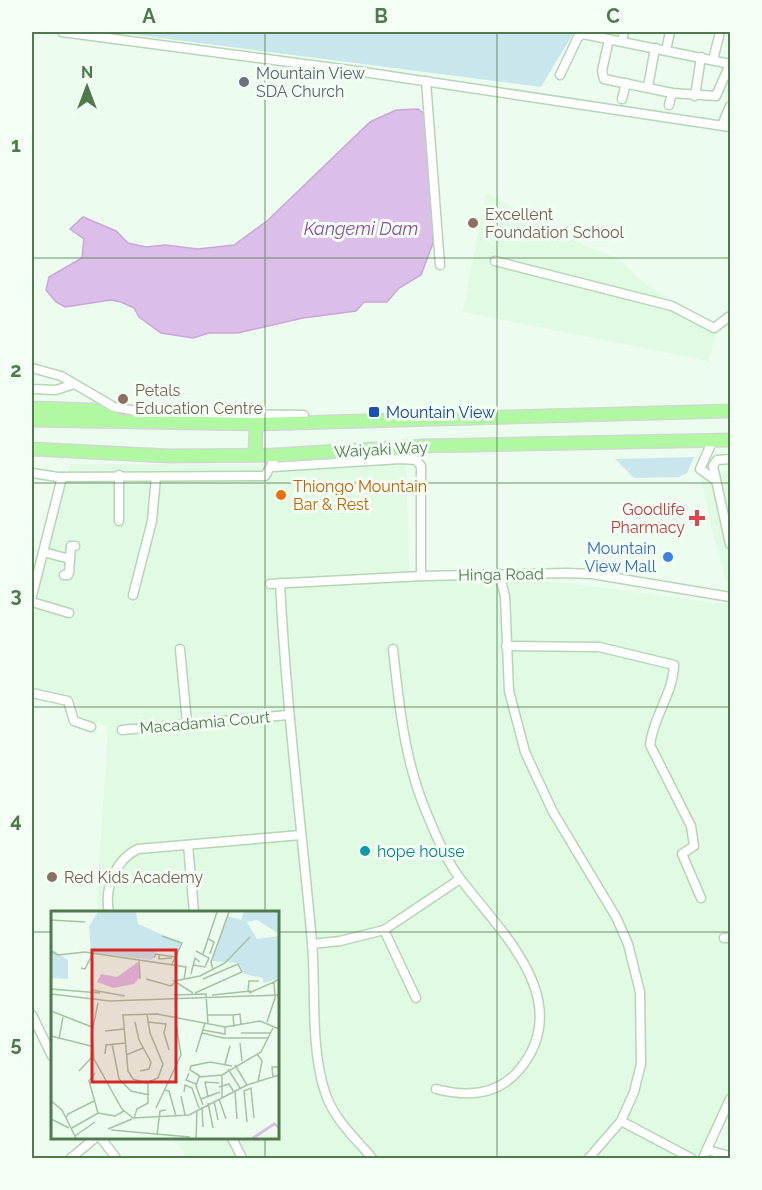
<svg xmlns="http://www.w3.org/2000/svg" width="762" height="1190" viewBox="0 0 762 1190" font-family="Raleway,sans-serif">
	<rect width="100%" height="100%" fill="#ecfdef"/>
	<g fill="#e0fae3">
		<polygon points="486,193 586,246 621,260 642,281 716,331 709,361 463,312"/>
		<polygon points="406,452 409,573 567,583 730,605 730,1089 699,1158 188,1158 174,1138 278,1138 278,912 100,912 97,902 108,726 81,718 75,698 32,688 32,616 70,464 307,465 376,453"/>
		<polygon points="730,471 730,594 713,535 701,476"/>
	</g>
	<g fill="#c9e6ec">
		<polygon points="114,32 574,32 541,87"/>
		<polygon points="694,457 687,473 679,477 634,478 615,459"/>
	</g>
	<polygon fill="#dcbfe8" stroke="#cba5da" stroke-width="1.5" points="418,109 426,115 434,208 433,243 421,275 399,288 387,302 364,302 356,311 303,318 238,333 209,333 193,338 161,333 139,317 134,308 121,302 111,300 65,307 56,302 46,290 49,277 82,258 84,239 70,229 83,217 116,231 128,243 146,247 165,245 198,249 234,245 267,221 370,122 396,110"/>
	<g fill="none" stroke-linecap="round" stroke-linejoin="round">
		<defs>
			<g id="minor">
				<polyline points="62,32 357,71 730,127"/>
				<polyline points="609,39 602,71 604,79 672,93 716,96 730,64"/>
				<polyline points="622,41 624,32"/>
				<polyline points="666,50 670,32"/>
				<polyline points="713,60 720,32"/>
				<polyline points="560,75 578,37 583,34 730,64"/>
				<polyline points="426,81 440,265"/>
				<polyline points="648,87 655,48"/>
				<polyline points="695,96 701,57"/>
				<polyline points="622,99 626,83"/>
				<polyline points="669,105 672,93"/>
				<polyline points="722,125 730,106"/>
				<polyline points="495,261 672,306 714,328 730,316"/>
				<polyline points="32,368 61,376 114,407 142,412 194,414 304,415"/>
				<polyline points="32,389 56,390 74,384"/>
				<polyline points="713,440 700,469 714,479"/>
				<polyline points="730,459 717,460 713,466 730,544"/>
				<polyline points="272,467 400,459 416,460 421,466 421,576"/>
				<polyline points="32,473 58,477 265,476 273,462"/>
				<polyline points="119,521 119,475"/>
				<polyline points="43,552 70,559"/>
				<polyline points="499,574 505,596 509,691 525,752 553,812 616,917 628,944 640,992 641,1064 634,1092 621,1121 589,1158"/>
				<polyline points="64,575 68,575 69,573 71,546 75,546"/>
				<path d="M280,583C286,703 301,822 312,942C316,989 310,1047 325,1092C333,1118 355,1138 372,1158"/>
				<polyline points="270,584 421,576 567,573 592,574 730,597"/>
				<polyline points="133,595 152,521 156,477"/>
				<polyline points="32,596 62,477"/>
				<polyline points="32,602 69,613"/>
				<path d="M506,646L599,647L674,665C673,694 653,717 650,745L691,826L694,846L682,854L701,898"/>
				<polyline points="180,649 187,723"/>
				<path d="M393,649C399,703 404,758 425,809C434,831 447,863 462,881C503,934 576,1002 519,1070C497,1096 467,1097 436,1089"/>
				<polyline points="32,693 68,701 74,721 91,727"/>
				<polyline points="122,730 288,715"/>
				<polyline points="188,845 194,912"/>
				<path d="M109,912C104,889 115,860 138,849L301,835"/>
				<polyline points="384,930 416,998"/>
				<polyline points="724,938 730,938"/>
				<polyline points="312,944 340,941 384,930 460,879"/>
				<polyline points="32,1015 52,1056"/>
				<polyline points="621,1121 691,1158"/>
				<polyline points="101,1138 116,1158"/>
				<polyline points="232,1138 242,1158"/>
				<polyline points="707,1150 730,1156"/>
				<polyline points="71,1158 95,1138"/>
				<polyline points="703,1158 730,1099"/>
			</g>
			<g id="highway">
				<polyline points="32,408 94,410 113,418"/>
				<polyline points="32,420 256,424 730,411"/>
				<polyline points="32,449 169,456 274,455 423,446 730,440"/>
				<polyline points="255,455 256,424"/>
			</g>
		</defs>
		<use href="#minor" stroke="#b6d5b6" stroke-width="11"/>
		<use href="#highway" stroke="#cedacd" stroke-width="15"/>
		<use href="#minor" stroke="#fff" stroke-width="8"/>
		<use href="#highway" stroke="#b1f8a2" stroke-width="12"/>
	</g>
	<path fill="none" stroke="#507a4d" stroke-width="1.5" stroke-opacity="0.55" d="M265,32V912M497,32V1158M32,258H730M32,483H730M32,707H730M32,932H52M278,932H730M265,1138V1158"/>
	<circle fill="#6b7280" stroke="#f3fff5" stroke-width="2" cx="244" cy="82" r="6"/>
	<g fill="#8d6e63" stroke="#f3fff5" stroke-width="2">
		<circle cx="473" cy="223" r="6"/>
		<circle cx="123" cy="399" r="6"/>
		<circle cx="52" cy="877" r="6"/>
	</g>
	<rect fill="#1a4fb4" stroke="#f3fff5" stroke-width="2" x="368" y="406" width="12" height="12" rx="3"/>
	<circle fill="#e8710a" stroke="#f3fff5" stroke-width="2" cx="281" cy="495" r="6"/>
	<path fill="#e0444e" stroke="#f3fff5" stroke-width="2" d="M694 509h6v6h6v6h-6v6h-6v-6h-6v-6h6z"/>
	<circle fill="#3f7fe0" stroke="#f3fff5" stroke-width="2" cx="668" cy="557" r="6"/>
	<circle fill="#0f9aa8" stroke="#f3fff5" stroke-width="2" cx="365" cy="851" r="6"/>
	<g text-anchor="middle" stroke-width="6" stroke-linejoin="round" paint-order="stroke">
		<g font-size="16" fill="#5b616d" stroke="#f3fff5" text-anchor="start">
			<text x="256" y="79">Mountain View<tspan x="256" dy="18">SDA Church</tspan></text>
		</g>
		<g font-size="16" fill="#785e54" stroke="#f3fff5" text-anchor="start">
			<text x="485" y="220">Excellent<tspan x="485" dy="18">Foundation School</tspan></text>
			<text x="135" y="396">Petals<tspan x="135" dy="18">Education Centre</tspan></text>
			<text x="64" y="883">Red Kids Academy</text>
		</g>
		<g font-size="16" fill="#164399" stroke="#f3fff5" text-anchor="start">
			<text x="386" y="418">Mountain View</text>
		</g>
		<g font-size="16" fill="#507a4d" stroke="#f3fff5">
			<text transform="translate(381 449) rotate(-3)" y="6">Waiyaki Way</text>
			<text transform="translate(501 574) rotate(-1)" y="6">Hinga Road</text>
			<text transform="translate(205 722) rotate(-5)" y="6">Macadamia Court</text>
		</g>
		<g font-size="16" fill="#c56008" stroke="#f3fff5" text-anchor="start">
			<text x="293" y="492">Thiongo Mountain<tspan x="293" dy="18">Bar &amp; Rest</tspan></text>
		</g>
		<g font-size="16" fill="#be3a42" stroke="#f3fff5" text-anchor="end">
			<text x="685" y="515">Goodlife<tspan x="685" dy="18">Pharmacy</tspan></text>
		</g>
		<g font-size="16" fill="#366cbe" stroke="#f3fff5" text-anchor="end">
			<text x="656" y="554">Mountain<tspan x="656" dy="18">View Mall</tspan></text>
		</g>
		<g font-size="16" fill="#0d838f" stroke="#f3fff5" text-anchor="start">
			<text x="377" y="857">hope house</text>
		</g>
		<g font-size="18" font-style="italic" fill="#8d4ea3" stroke="#f3fff5">
			<text x="361" y="235">Kangemi Dam</text>
		</g>
	</g>
	<g transform="translate(51 911)">
		<rect width="228" height="228" fill="#ecfdef"/>
		<path d="M47,1H85L87,13L130,32L126,41L107,38L101,49L40,41L38,15ZM193,1H228V23L206,9L196,11L206,28L228,25V65L224,69L212,72V67L193,63L188,52L161,50L177,5L190,9ZM0,38L17,49V68L0,67Z" fill="#c9e6ec"/>
		<path d="M87,51L89,66L83,73L62,77L46,71L50,63L66,66Z" fill="#dcbfe8"/>
		<path fill="none" stroke="#dcbfe8" stroke-width="3" d="M202,227L223,213L228,216"/>
		<path fill="none" stroke="#a5c1a4" stroke-width="1.5" d="M0,9L34,11M111,25L131,32L121,53M158,28L163,31L159,43M0,40L7,44L34,41L135,56L133,68M108,43V48L121,47M152,43L166,1M103,47L105,43L124,46M88,48L89,68M142,54L154,56L158,47L145,40M30,57L34,58L42,42M162,59L160,51L178,1M140,63L144,47L149,51M95,68L120,75L123,72M0,78L49,82M41,79L74,85M197,80L198,70H208M142,82L123,70L149,65L174,52L199,26M144,82L191,61L187,53L152,68M198,82L223,71M0,83L59,90L228,84M123,84L155,83L157,113M161,84L200,80M224,87L223,71L228,68M47,92L41,121L43,148L71,198L82,207L138,204L196,174L228,164M0,100L41,116M71,104L106,103L174,116L209,110L228,118M72,104L77,160L82,168L95,172L107,167L112,153L99,122L96,103M156,104H182L183,116M182,104L189,103L190,114M84,111L88,129L100,151L98,158L89,160M97,111L115,113L113,122L118,139M216,111L224,87M152,119L174,123V116M54,120L73,118M151,122L172,127H217M190,122H219M0,125L40,135M8,128L12,106M189,132L191,150M61,133L68,168L80,180L98,184M145,141L154,112M54,143L55,134L74,132M206,143L211,150L207,171M75,144L92,137M174,153L179,135M184,154L196,174M177,158L189,177M28,160L41,146M44,162L38,170L47,202M138,162L135,169L145,173M149,165L139,159L140,155L159,151L181,155M222,167L221,156H228M168,176L178,173L183,181M113,179L118,180L125,205M184,180L186,208M133,181L134,174L141,177L148,197M130,185L134,204M157,186L154,171L168,172M171,187V164L210,141L223,115M150,188L169,181M168,188L175,208M0,190L11,199L25,227M163,190L167,209M157,192L162,217M152,194L145,175L148,166L171,164M151,196L152,216M105,197L130,144L124,106M15,207L17,203L43,190M83,207L86,198L97,192V172M0,208L18,217M196,211L193,180L200,177L203,207M21,217L47,202L64,205L73,200M57,218L81,208M60,219L139,226M106,224L109,200L115,199M24,225L44,211M145,227L146,200"/>
		<path fill="#d62828" fill-opacity="0.15" stroke="#d62828" stroke-width="3" d="M41,39H125V171H41Z"/>
		<rect width="228" height="228" fill="none" stroke="#507a4d" stroke-width="3"/>
	</g>
	<rect width="762" height="1190" fill="none" stroke="#f3fff5" stroke-width="66"/>
	<g transform="translate(87 87)" stroke="#f3fff5" stroke-width="4.5" paint-order="stroke">
	<path d="M0-4.5L10 22L0 15L-10 22Z" fill="#507a4d"/>
	<text y="-9" font-size="16" font-weight="bold" text-anchor="middle" fill="#507a4d">N</text>
	</g>
	<rect x="33" y="33" width="696" height="1124" fill="none" stroke="#507a4d" stroke-width="2"/>
	<g font-size="20" text-anchor="middle" font-weight="bold" fill="#507a4d">
		<text x="149" y="23">A</text>
		<text x="381" y="23">B</text>
		<text x="613" y="23">C</text>
		<text x="16" y="152">1</text>
		<text x="16" y="377">2</text>
		<text x="16" y="602">3</text>
		<text x="16" y="827">4</text>
		<text x="16" y="1051">5</text>
	</g>
</svg>
